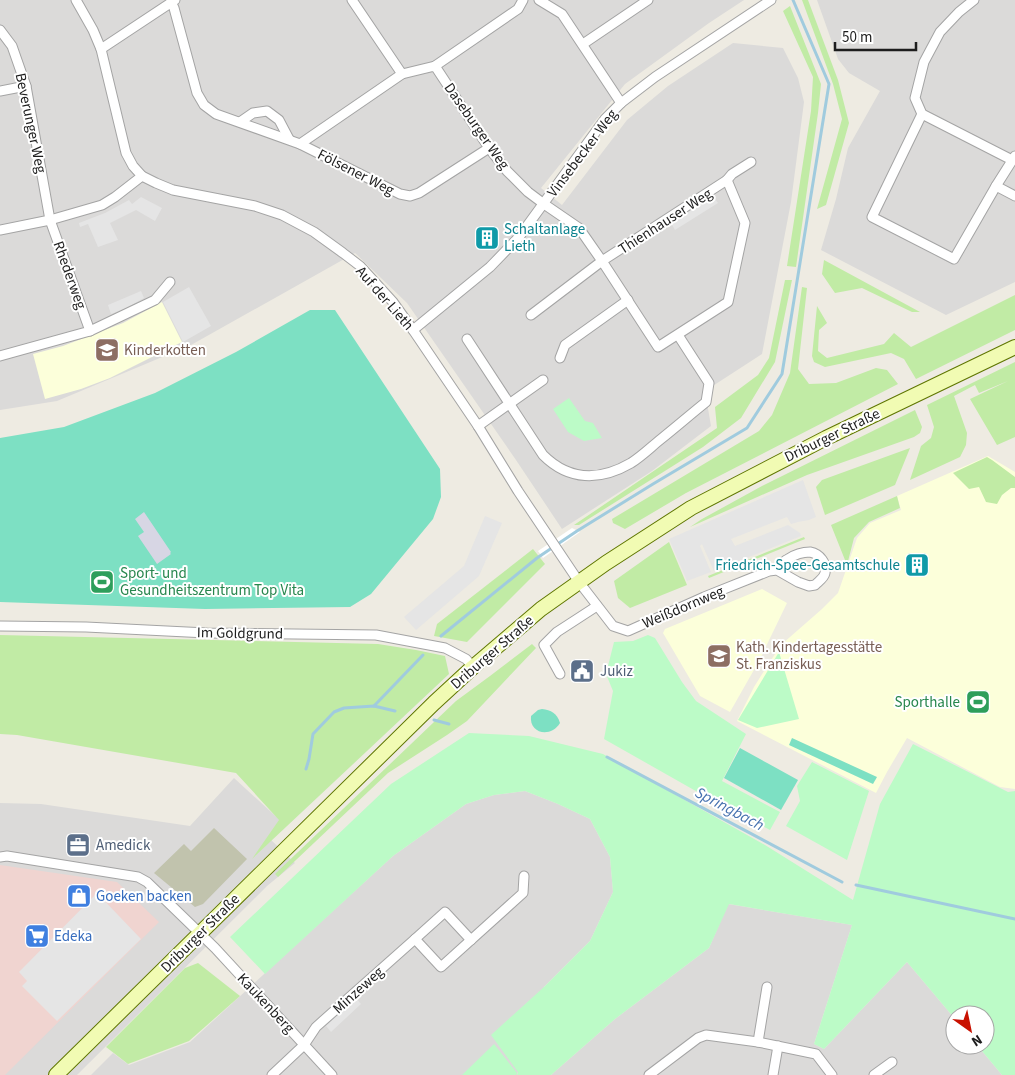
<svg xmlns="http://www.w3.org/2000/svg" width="1015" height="1075" viewBox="0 0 1015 1075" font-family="'Source Sans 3',sans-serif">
	<rect width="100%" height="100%" fill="#eeebe2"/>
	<g fill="#dbdad9">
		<polygon points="0,0 744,0 709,23 625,84 541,188 562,205 627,120 668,86 733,43 783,48 798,78 804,102 791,202 762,354 705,391 711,426 652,471 562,529 516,460 407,303 355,253 191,345 57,401 0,410"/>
		<polygon points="817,0 1015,0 1015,282 946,315 821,250 836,199 848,148 880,91 849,73 838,59"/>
		<polygon points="234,778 282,822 269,838 295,863 267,886 77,1075 0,1075 0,803 41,804 190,826"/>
		<polygon points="525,791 558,804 590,819 610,857 613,892 590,941 544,987 517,1075 91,1075 113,1053 129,1065 190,1042 393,856 466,804 494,795"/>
		<polygon points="728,904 852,925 814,1044 824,1049 907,962 955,1019 955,1045 977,1045 1002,1075 551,1075 615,1019 709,948"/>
	</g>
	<polygon fill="#f0d4d0" points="0,865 117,882 159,922 5,1075 0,1075"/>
	<g fill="#fcffda">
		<polygon points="162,302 182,342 110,378 81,389 45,399 33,354 63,346 123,323"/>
		<polygon points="988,456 1015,472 1015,789 1000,787 907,738 887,772 876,793 737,721 754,687 769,663 782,644 822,609 838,593 857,538 870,523 901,510 897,496"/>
		<polygon points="762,589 787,603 759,661 730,712 700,696 663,633 665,629"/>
	</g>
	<polygon fill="#c1c3ad" points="214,828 247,859 203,904 195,907 154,873 184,844 191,851"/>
	<g fill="#c1eba5">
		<polygon points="802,0 808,0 838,80 849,123 826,205 817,209 842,119 833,84"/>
		<polygon points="790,6 821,84 818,113 796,267 787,266 811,111 813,77 783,11"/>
		<polygon points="824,260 920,312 912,312 862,288 835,293 822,274"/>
		<polygon points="785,280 792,280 775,362 741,418 703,447 579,525 574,525 717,428 715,407 758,375 769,358"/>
		<polygon points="802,287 807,288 798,369 809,384 836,383 876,368 887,370 898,384 686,493 625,529 613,523 612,519 759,431 772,415 790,373"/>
		<polygon points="1015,295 1015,330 916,379 904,359 891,353 825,367 814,362 812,356 817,306 827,323 819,330 818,351 827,358 884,344 894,333 911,347"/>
		<polygon points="1015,362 1015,437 997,445 970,399 1008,381 979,393 975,385 954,396 967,433 966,445 960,457 910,480 921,446 931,438 934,427 927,405"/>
		<polygon points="915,410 922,427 920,433 914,437 807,475 690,527 702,519 762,486"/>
		<polygon points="910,448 895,485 825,515 816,487 822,480"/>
		<polygon points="987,457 992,460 1015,477 1015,488 1011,488 1002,495 997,504 986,502 979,487 969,489 953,473"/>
		<polygon points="897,496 900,508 869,522 854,538 847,565 831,525"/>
		<polygon points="804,537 805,539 709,578 708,576"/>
		<polygon points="669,542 687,585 630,608 618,598 614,581"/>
		<polygon points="533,549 545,564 467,642 434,636 437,624"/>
		<polygon points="0,635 378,644 416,650 445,656 449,674 252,859 279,820 236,773 17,735 0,734"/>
		<polygon points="532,644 536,648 467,721 447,735 388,773 278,877 275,874 456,701 490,676"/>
		<polygon points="198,963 240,996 189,1041 128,1064 106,1047 185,968"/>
	</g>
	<g fill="#bcfbc7">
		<polygon points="569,398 585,421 593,423 602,438 584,441 568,432 553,409"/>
		<polygon points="648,635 655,638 682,682 696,701 746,734 722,781 780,812 770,830 694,790 604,739 613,691 606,674 614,642 633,641"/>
		<polygon points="779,652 799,719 757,728 738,720"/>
		<polygon points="469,733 529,736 603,754 765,845 853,900 880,804 913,744 1008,792 1015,791 1015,1075 1002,1075 977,1045 985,1045 985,1015 955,1015 955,1019 907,962 824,1049 814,1044 852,925 729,904 709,948 615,1019 551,1075 517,1075 518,1072 491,1035 544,987 590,941 613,892 610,857 590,819 558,804 525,791 494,795 466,804 393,856 265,974 230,937 391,784"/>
		<polygon points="812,762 869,791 847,860 786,826 800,801 797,786"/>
		<polygon points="494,1044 517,1073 516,1075 462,1075"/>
	</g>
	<g fill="#7de0c3">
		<polygon points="310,310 335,310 440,469 441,497 433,519 371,594 350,607 205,609 0,602 0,438 64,427 155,393 236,352"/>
		<path d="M542,709C551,710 557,713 560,723C551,738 529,734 531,716L538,710Z"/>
		<polygon points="792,738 877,777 873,784 789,745"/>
		<polygon points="740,748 798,780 781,810 724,778"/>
	</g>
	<g fill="#e5e5e5">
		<polygon points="713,196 718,203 675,230 671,223"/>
		<polygon points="141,197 162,208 155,221 136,210 110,223 118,240 98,247 88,224 80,227 79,223 105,213 129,200 132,204"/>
		<polygon points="189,287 211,326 183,342 163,302"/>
		<polygon points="141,291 144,298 126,308 111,314 108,305"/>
		<polygon points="803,480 816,517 809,520 798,522 791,524 787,517 731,539 735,546 788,525 800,533 801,536 714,571 702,544 700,546 711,572 687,581 669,539"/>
		<polygon points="485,516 502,523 479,576 416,630 404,617 464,566"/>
		<polygon points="97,893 141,939 57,1021 22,986 27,981 19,972"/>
		<polygon points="356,998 361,1004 331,1032 326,1026"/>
	</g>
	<polygon fill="#d7d6e4" points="144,512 171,552 170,553 171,554 157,564 138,536 144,532 135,519"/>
	<polygon fill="#fff" points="572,528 580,532 543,558 538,551"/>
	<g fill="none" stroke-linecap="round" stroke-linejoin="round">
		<g stroke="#a0cbde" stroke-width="3">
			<polyline points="441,636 537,558 577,531 653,484 747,428 782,374 829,84 793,0"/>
			<polyline points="374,706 423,655"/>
			<polyline points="434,720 449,724"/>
			<polyline points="607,757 842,882"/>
			<polyline points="306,769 309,759 313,734 334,712 344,708 374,706 395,711"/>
			<polyline points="856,885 1015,919"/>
		</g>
		<defs>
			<g id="street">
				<path d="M76,0L93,30L101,49L126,153L133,166L142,176L156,183L173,190L255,206L282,215L314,232L343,253L360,266L393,302L413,330L478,426L518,491L579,582L613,626L628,631L704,597L769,571L777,570L798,582L809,586L815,585C819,581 824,578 825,573C827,563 820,554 810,552C803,552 794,555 788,559C783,561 780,566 777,570"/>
				<polyline points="352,0 402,74 435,66 489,148 507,171 528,192 544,204 579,228 602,261 658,347 728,302 745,223 727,180 602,261 531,315"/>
				<polyline points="539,0 562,14 621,103"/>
				<polyline points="974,0 959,12 940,32 924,62 915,98 922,114 1012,160"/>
				<polyline points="171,2 174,8 197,93 204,105 216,114 300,144 400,194 410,196 419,193 489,148"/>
				<polyline points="0,30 12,46 26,86 50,220 90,331 0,356"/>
				<polyline points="583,44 648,0"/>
				<polyline points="101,49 175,0"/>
				<polyline points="435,66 518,9 523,0"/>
				<polyline points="0,91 26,86"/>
				<polyline points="922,114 872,217 954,259 996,186 1015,156"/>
				<polyline points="240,122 253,113 267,111 279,120 289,139"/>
				<polyline points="300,144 402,74"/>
				<polyline points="727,180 732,174 751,162"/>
				<polyline points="996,186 1015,196"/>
				<polyline points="0,230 50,220 102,205 115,197 142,176"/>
				<polyline points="413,330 490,267 519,237 605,119 621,103 655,77 771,0"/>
				<polyline points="90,331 155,300 170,282"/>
				<path d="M467,339L543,455C569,481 600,481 631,463C642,456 651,447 661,439C676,427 691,414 706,402L709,383L678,335"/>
				<polyline points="560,358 565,345 628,300"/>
				<polyline points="478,426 543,380"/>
				<polyline points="0,626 86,627 207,633 376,635 445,648 466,659 473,667"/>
				<polyline points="560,674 544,645 557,632 597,606"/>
				<polyline points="0,857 7,856 138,877 147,882 215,948 332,1075"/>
				<polyline points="415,939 445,912 471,940"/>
				<polyline points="758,1042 767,987"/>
				<polyline points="272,1075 304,1045 316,1027 415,939 441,967 523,893 524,876"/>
				<polyline points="649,1075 698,1038 706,1035 758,1042 816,1054 832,1075"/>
				<polyline points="773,1075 778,1046"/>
				<polyline points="874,1075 892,1062"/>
			</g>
			<polyline id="secondary" points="56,1075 434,703 473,667 541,609 606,563 691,508 826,438 1015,347"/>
		</defs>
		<use href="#street" stroke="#a4a4a4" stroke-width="11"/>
		<use href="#secondary" stroke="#5f7601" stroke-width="16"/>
		<use href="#street" stroke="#fff" stroke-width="9"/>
		<use href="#secondary" stroke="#f1fbb3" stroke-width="14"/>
	</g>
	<defs>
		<symbol id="building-square" viewBox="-11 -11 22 22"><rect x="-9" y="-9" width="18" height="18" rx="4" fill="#0f9aa8" stroke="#fff"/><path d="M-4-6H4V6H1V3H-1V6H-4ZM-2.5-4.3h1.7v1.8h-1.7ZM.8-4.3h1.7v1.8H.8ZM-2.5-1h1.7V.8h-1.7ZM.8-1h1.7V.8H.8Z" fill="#fff"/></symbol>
		<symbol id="school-square" viewBox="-11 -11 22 22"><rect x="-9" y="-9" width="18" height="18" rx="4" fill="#8d6e63" stroke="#fff"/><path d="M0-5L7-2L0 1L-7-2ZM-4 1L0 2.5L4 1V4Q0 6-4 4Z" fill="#fff"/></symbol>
		<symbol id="stadium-square" viewBox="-11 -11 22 22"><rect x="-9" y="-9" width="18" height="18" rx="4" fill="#2e9e5b" stroke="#fff"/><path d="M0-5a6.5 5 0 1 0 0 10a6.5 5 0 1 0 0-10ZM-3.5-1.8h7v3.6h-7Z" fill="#fff"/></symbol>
		<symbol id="civic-square" viewBox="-11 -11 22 22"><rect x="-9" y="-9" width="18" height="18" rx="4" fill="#5c6f8a" stroke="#fff"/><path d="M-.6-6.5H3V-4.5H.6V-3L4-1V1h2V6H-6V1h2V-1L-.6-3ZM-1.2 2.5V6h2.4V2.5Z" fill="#fff"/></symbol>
		<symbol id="office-square" viewBox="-11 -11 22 22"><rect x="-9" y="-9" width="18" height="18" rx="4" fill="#5c6f8a" stroke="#fff"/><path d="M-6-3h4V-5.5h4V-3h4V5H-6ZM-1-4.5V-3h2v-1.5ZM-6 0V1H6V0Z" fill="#fff"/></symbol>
		<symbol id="shop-square" viewBox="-11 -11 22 22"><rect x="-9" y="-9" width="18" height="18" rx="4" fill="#3f7fe0" stroke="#fff"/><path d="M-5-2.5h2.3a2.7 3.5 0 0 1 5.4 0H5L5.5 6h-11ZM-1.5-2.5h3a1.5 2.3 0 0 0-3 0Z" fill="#fff"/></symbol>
		<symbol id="supermarket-square" viewBox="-11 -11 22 22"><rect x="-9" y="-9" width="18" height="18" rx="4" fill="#3f7fe0" stroke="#fff"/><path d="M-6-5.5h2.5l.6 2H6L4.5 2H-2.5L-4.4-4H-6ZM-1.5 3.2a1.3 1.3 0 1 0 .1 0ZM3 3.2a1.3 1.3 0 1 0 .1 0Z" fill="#fff"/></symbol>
	</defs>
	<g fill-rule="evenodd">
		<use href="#building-square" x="473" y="224" width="28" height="28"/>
		<use href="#school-square" x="93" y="336" width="28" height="28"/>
		<use href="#building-square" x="903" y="551" width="28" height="28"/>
		<use href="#stadium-square" x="88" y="568" width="28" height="28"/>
		<use href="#school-square" x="705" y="642" width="28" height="28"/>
		<use href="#civic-square" x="568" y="657" width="28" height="28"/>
		<use href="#stadium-square" x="964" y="688" width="28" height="28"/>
		<use href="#office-square" x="64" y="831" width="28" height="28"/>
		<use href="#shop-square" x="65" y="882" width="28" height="28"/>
		<use href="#supermarket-square" x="23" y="922" width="28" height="28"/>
	</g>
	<g text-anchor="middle" stroke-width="4" stroke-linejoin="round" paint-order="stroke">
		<g font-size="15" fill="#1d1d1d" stroke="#fff">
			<text transform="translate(31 123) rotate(78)" y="5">Beverunger Weg</text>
			<text transform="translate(477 126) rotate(55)" y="5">Daseburger Weg</text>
			<text transform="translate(582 153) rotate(-53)" y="5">Vinsebecker Weg</text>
			<text transform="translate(356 172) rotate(27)" y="5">Fölsener Weg</text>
			<text transform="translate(665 221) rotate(-33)" y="5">Thienhauser Weg</text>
			<text transform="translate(70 275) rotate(70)" y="5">Rhederweg</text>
			<text transform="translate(385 298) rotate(49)" y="5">Auf der Lieth</text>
			<text transform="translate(832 435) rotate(-26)" y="5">Driburger Straße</text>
			<text transform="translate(683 607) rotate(-23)" y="5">Weißdornweg</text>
			<text transform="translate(240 633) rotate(1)" y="5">Im Goldgrund</text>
			<text transform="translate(492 652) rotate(-41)" y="5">Driburger Straße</text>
			<text transform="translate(200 933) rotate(-45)" y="5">Driburger Straße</text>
			<text transform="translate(358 990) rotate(-42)" y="5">Minzeweg</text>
			<text transform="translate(266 1003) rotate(47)" y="5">Kaukenberg</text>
		</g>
		<g font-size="15" fill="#0d838f" stroke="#fff" text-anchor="start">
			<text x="504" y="234">Schaltanlage<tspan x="504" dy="17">Lieth</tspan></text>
			<text x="900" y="570" text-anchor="end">Friedrich-Spee-Gesamtschule</text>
		</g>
		<g font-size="15" fill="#785e54" stroke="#fff" text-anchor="start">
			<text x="124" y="355">Kinderkotten</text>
			<text x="736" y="652">Kath. Kindertagesstätte<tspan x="736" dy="17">St. Franziskus</tspan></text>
		</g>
		<g font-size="15" fill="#27864d" stroke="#fff" text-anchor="start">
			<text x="120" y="578">Sport- und<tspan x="120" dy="17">Gesundheitszentrum Top Vita</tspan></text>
			<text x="960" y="707" text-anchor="end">Sporthalle</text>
		</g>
		<g font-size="15" fill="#4e5e75" stroke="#fff" text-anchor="start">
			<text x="600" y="676">Jukiz</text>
			<text x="96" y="850">Amedick</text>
		</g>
		<g font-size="15" fill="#366cbe" stroke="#fff" text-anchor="start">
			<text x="96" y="901">Goeken backen</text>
			<text x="54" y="941">Edeka</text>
		</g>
		<g font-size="16" font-style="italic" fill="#4772af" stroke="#fff">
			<text transform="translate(730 808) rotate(28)" y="6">Springbach</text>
		</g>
	</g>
	<g transform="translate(970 1030) rotate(147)"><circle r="24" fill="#ffffff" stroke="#a5a5a5"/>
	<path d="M0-4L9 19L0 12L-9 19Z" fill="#c91100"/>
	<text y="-8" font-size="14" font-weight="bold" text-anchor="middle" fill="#1d1d1d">N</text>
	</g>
	<path d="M835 42v8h81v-8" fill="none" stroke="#1d1d1d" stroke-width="2.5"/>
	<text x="842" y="42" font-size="15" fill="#1d1d1d" stroke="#ffffff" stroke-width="4" paint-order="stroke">50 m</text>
</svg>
